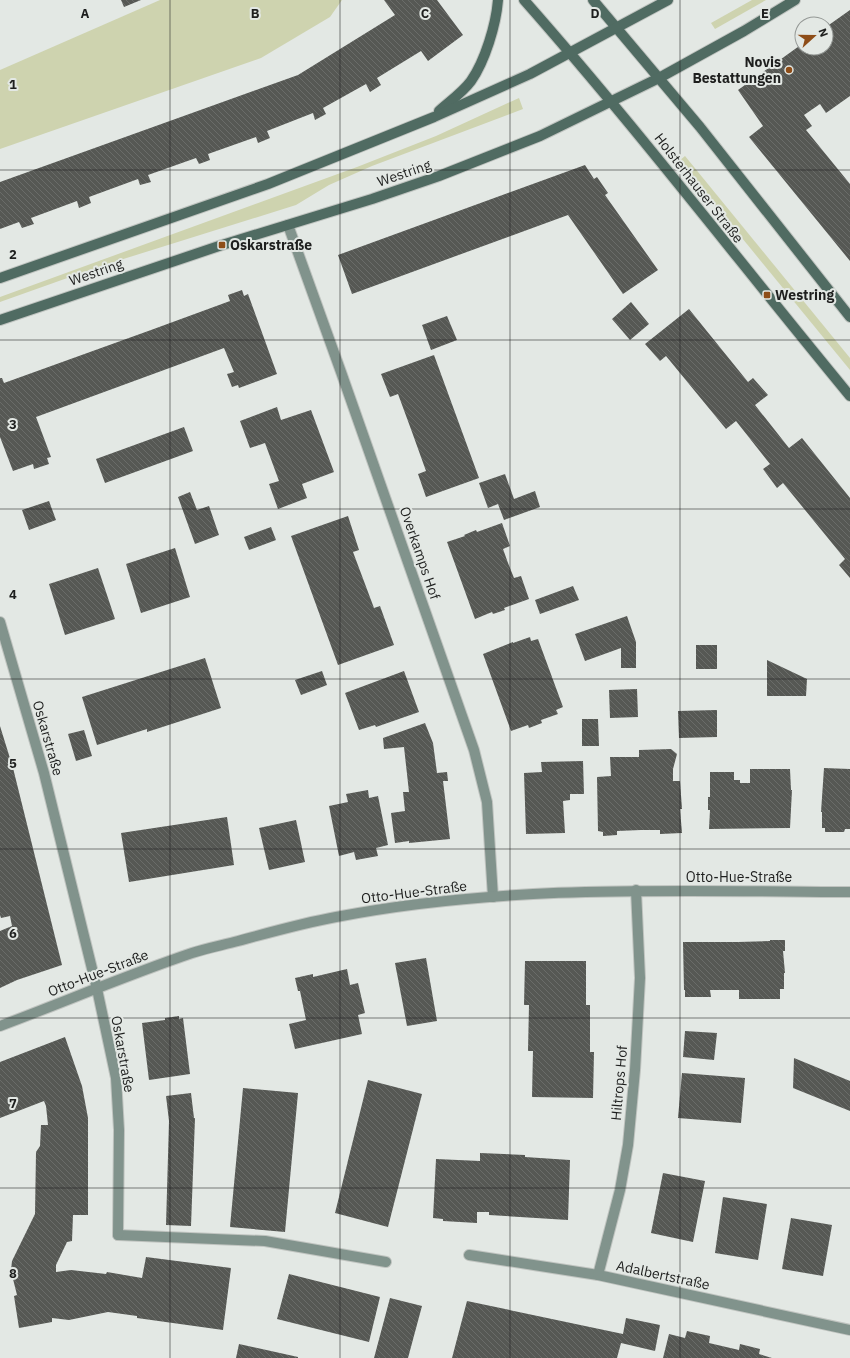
<svg xmlns="http://www.w3.org/2000/svg" width="850" height="1358" viewBox="0 0 850 1358" font-family="'IBM Plex Sans',sans-serif">
	<defs>
		<pattern id="building-back-hatch" width="6" height="6" patternUnits="userSpaceOnUse"><rect width="6" height="6" fill="#565854"/><path d="M-1 5l2 2M0 0l6 6M5-1l2 2" fill="none" stroke="#6a6c69"/></pattern>
	</defs>
	<rect width="100%" height="100%" fill="#e3e8e4"/>
	<g fill="#ced3af">
		<polygon points="160,0 342,0 330,17 261,58 0,149 0,70"/>
		<polygon points="752,0 766,0 715,29 711,23"/>
		<polygon points="519,98 523,109 372,166 329,185 296,205 101,266 0,302 0,297 357,167 436,136"/>
		<polygon points="685,156 850,358 850,370 679,161"/>
	</g>
	<g fill="url(#building-back-hatch)">
		<polygon points="121,0 141,0 124,7"/>
		<polygon points="384,0 437,0 463,35 428,61 421,51 377,78 381,85 370,92 366,84 323,108 326,114 315,120 313,113 267,131 270,138 258,143 256,137 208,154 210,160 199,164 196,158 148,175 151,182 140,185 138,179 89,197 91,203 79,208 77,201 31,218 34,224 22,228 19,222 0,229 0,182 298,75 395,15"/>
		<polygon points="850,10 850,96 826,113 820,104 804,115 812,126 806,130 850,184 850,261 749,137 763,126 738,90 802,44 802,48 826,48 826,27"/>
		<polygon points="585,165 594,179 597,177 608,193 605,195 658,270 623,294 568,215 352,294 338,255"/>
		<polygon points="242,290 244,296 248,294 277,374 239,388 238,385 232,387 227,374 234,372 224,348 36,417 51,457 47,458 49,464 34,469 33,464 13,471 0,437 0,378 2,378 4,383 151,330 230,301 228,295"/>
		<polygon points="631,302 649,324 630,340 612,319"/>
		<polygon points="689,309 748,382 753,378 768,395 755,405 789,448 802,438 850,498 850,578 839,565 845,559 783,483 777,488 763,469 770,464 736,421 726,429 666,356 660,361 645,344"/>
		<polygon points="447,316 457,340 431,350 422,325"/>
		<polygon points="434,355 479,478 426,497 418,474 426,471 412,432 398,394 390,397 381,374"/>
		<polygon points="277,407 281,420 311,410 334,472 302,484 307,498 278,509 269,484 279,481 265,443 250,448 240,421"/>
		<polygon points="184,427 193,451 105,483 96,459"/>
		<polygon points="505,474 514,499 535,491 540,507 504,520 498,504 488,508 479,483"/>
		<polygon points="190,492 197,510 209,506 219,535 195,544 178,497"/>
		<polygon points="49,501 56,520 29,530 22,510"/>
		<polygon points="348,516 359,550 353,552 374,608 380,606 394,645 338,665 291,536"/>
		<polygon points="502,523 510,546 503,549 508,563 514,578 521,576 529,599 504,608 505,610 493,614 492,612 475,619 447,542 465,536 464,535 476,530 477,532"/>
		<polygon points="271,527 276,540 249,550 244,537"/>
		<polygon points="175,548 190,597 141,613 126,564"/>
		<polygon points="98,568 115,619 65,635 49,584"/>
		<polygon points="573,586 579,600 540,614 535,600"/>
		<polygon points="627,616 636,642 636,668 621,668 621,648 585,661 575,634"/>
		<polygon points="530,637 531,641 538,639 563,707 556,710 558,714 541,720 542,723 529,728 528,725 511,731 483,654 513,642 513,643"/>
		<rect x="696" y="645" width="21" height="24"/>
		<polygon points="205,658 221,708 147,732 147,729 97,745 82,697"/>
		<polygon points="767,660 807,679 806,696 767,696"/>
		<polygon points="322,671 327,685 301,695 295,680"/>
		<polygon points="404,671 419,712 376,727 375,725 359,730 345,693"/>
		<polygon points="637,689 638,717 610,718 609,690"/>
		<polygon points="717,710 717,737 679,738 678,711"/>
		<polygon points="582,719 598,719 599,746 582,746"/>
		<polygon points="425,723 433,743 437,773 447,772 448,781 443,781 450,839 409,843 409,841 395,843 391,813 405,811 403,792 409,792 404,747 384,749 383,738"/>
		<polygon points="0,726 13,768 62,965 17,980 0,988 0,931 12,926 10,916 1,918 0,915"/>
		<polygon points="84,730 92,756 76,761 68,734"/>
		<polygon points="671,749 677,754 673,769 673,781 680,781 682,809 680,809 682,833 660,834 660,830 641,830 617,831 617,835 603,836 603,832 598,831 597,777 611,776 610,757 639,757 639,750"/>
		<polygon points="583,761 584,794 570,794 570,800 563,801 565,833 526,834 524,773 542,772 541,762"/>
		<polygon points="824,768 850,769 850,829 845,829 844,832 825,832 825,828 822,828 822,812 821,812"/>
		<polygon points="750,769 790,769 791,790 792,790 790,828 709,829 710,810 708,810 708,797 710,797 710,772 734,772 734,780 740,780 740,783 750,783"/>
		<polygon points="368,790 369,798 378,796 388,845 376,848 378,856 356,860 354,852 339,856 329,806 348,802 346,794"/>
		<polygon points="227,817 234,865 129,882 121,833"/>
		<polygon points="296,820 305,862 269,870 259,828"/>
		<polygon points="770,940 785,940 785,951 783,951 785,973 784,973 784,989 780,989 780,999 739,999 739,990 710,990 711,997 685,997 685,990 684,990 683,942 738,942 770,941"/>
		<polygon points="426,958 437,1021 407,1026 395,963"/>
		<polygon points="525,961 586,961 586,1005 590,1005 590,1052 594,1052 593,1098 532,1097 533,1051 528,1051 529,1005 524,1005"/>
		<polygon points="347,969 350,985 358,983 365,1013 358,1015 362,1034 295,1049 289,1024 306,1020 300,991 298,991 295,978 313,974 313,977"/>
		<polygon points="179,1016 179,1019 183,1018 190,1074 149,1080 142,1023 165,1020 165,1018"/>
		<polygon points="685,1031 717,1033 714,1060 683,1057"/>
		<polygon points="65,1037 82,1086 88,1118 88,1215 73,1215 72,1241 67,1242 56,1265 56,1272 71,1270 106,1274 107,1272 142,1278 146,1257 231,1268 223,1330 137,1318 137,1316 108,1312 69,1320 52,1318 52,1322 19,1328 14,1296 17,1295 13,1279 10,1279 12,1261 35,1214 36,1152 40,1146 41,1125 48,1125 46,1106 44,1101 0,1118 0,1062"/>
		<polygon points="794,1058 850,1081 850,1111 793,1088"/>
		<polygon points="682,1073 745,1078 741,1123 678,1118"/>
		<polygon points="368,1080 422,1094 388,1227 335,1213"/>
		<polygon points="243,1088 298,1093 285,1232 230,1227"/>
		<polygon points="191,1093 194,1118 195,1118 191,1226 166,1225 169,1121 166,1096"/>
		<polygon points="480,1153 525,1155 525,1157 570,1160 568,1220 489,1215 489,1212 477,1212 477,1223 443,1221 443,1219 433,1218 436,1159 480,1161"/>
		<polygon points="663,1173 705,1181 693,1242 651,1233"/>
		<polygon points="723,1197 767,1204 758,1260 715,1253"/>
		<polygon points="791,1218 832,1225 823,1276 782,1269"/>
		<polygon points="289,1274 380,1297 369,1342 277,1319"/>
		<polygon points="390,1298 422,1306 408,1358 374,1358"/>
		<polygon points="467,1301 623,1334 626,1318 660,1325 655,1351 621,1343 617,1358 452,1358"/>
		<polygon points="687,1331 710,1336 709,1343 739,1350 740,1344 760,1349 759,1354 772,1358 663,1358 669,1334 685,1338"/>
		<polygon points="239,1344 298,1357 298,1358 236,1358"/>
	</g>
	<g fill="none" stroke-linecap="round" stroke-linejoin="round">
		<defs>
			<polyline id="service" points="118,1235 265,1241 386,1262"/>
			<g id="minor">
				<polyline points="288,225 341,372 474,750 487,802 493,897"/>
				<polyline points="0,622 44,773 97,989 116,1078 119,1130 118,1235"/>
				<path d="M0,1026C64,1002 127,975 192,953C207,948 223,945 238,941C271,932 303,923 336,917C505,884 679,891 850,892"/>
				<polyline points="469,1255 598,1275 850,1330"/>
				<polyline points="598,1275 620,1190 628,1145 635,1070 640,978 636,890"/>
			</g>
			<g id="secondary">
				<path d="M524,0C637,128 741,264 850,396"/>
				<polyline points="593,0 700,127 850,317"/>
				<path d="M439,111C449,102 463,92 471,81C485,61 496,25 498,0"/>
				<polyline points="0,278 268,184 434,117 530,74 668,0"/>
				<polyline points="0,320 222,245 372,199 439,176 540,136 659,78 744,31 795,0"/>
			</g>
		</defs>
		<use href="#service" stroke="#c0c4c0" stroke-width="12"/>
		<use href="#minor" stroke="#c0c4c0" stroke-width="12"/>
		<use href="#secondary" stroke="#c0c4c0" stroke-width="12"/>
		<use href="#service" stroke="#81938c" stroke-width="10"/>
		<use href="#minor" stroke="#81938c" stroke-width="10"/>
		<use href="#secondary" stroke="#506b62" stroke-width="10"/>
	</g>
	<path fill="none" stroke="#1e1f1e" stroke-width="1" stroke-opacity="0.55" d="M170,0V1358M340,0V1358M510,0V1358M680,0V1358M0,170H850M0,340H850M0,509H850M0,679H850M0,849H850M0,1018H850M0,1188H850"/>
	<g fill="#8e4d18" stroke="#e3e8e4" stroke-width="1.5">
		<circle cx="789" cy="70" r="4"/>
		<rect x="218" y="241" width="8" height="8" rx="2"/>
		<rect x="763" y="291" width="8" height="8" rx="2"/>
	</g>
	<g text-anchor="middle" stroke-width="4" stroke-linejoin="round" paint-order="stroke">
		<g font-size="14" font-weight="bold" fill="#1e1f1e" stroke="#e3e8e4" text-anchor="start">
			<text x="781" y="67" text-anchor="end">Novis<tspan x="781" dy="16">Bestattungen</tspan></text>
			<text x="230" y="250">Oskarstraße</text>
			<text x="775" y="300">Westring</text>
		</g>
		<g font-size="14" fill="#1e1f1e" stroke="#e3e8e4">
			<text transform="translate(404 173) rotate(-19)" y="5">Westring</text>
			<text transform="translate(699 188) rotate(52)" y="5">Holsterhauser Straße</text>
			<text transform="translate(96 272) rotate(-19)" y="5">Westring</text>
			<text transform="translate(420 553) rotate(71)" y="5">Overkamps Hof</text>
			<text transform="translate(48 738) rotate(74)" y="5">Oskarstraße</text>
			<text x="739" y="882">Otto-Hue-Straße</text>
			<text transform="translate(414 892) rotate(-7)" y="5">Otto-Hue-Straße</text>
			<text transform="translate(98 973) rotate(-21)" y="5">Otto-Hue-Straße</text>
			<text transform="translate(123 1054) rotate(80)" y="5">Oskarstraße</text>
			<text transform="translate(619 1083) rotate(-85)" y="5">Hiltrops Hof</text>
			<text transform="translate(663 1275) rotate(12)" y="5">Adalbertstraße</text>
		</g>
	</g>
	<g font-size="13" text-anchor="middle" font-weight="bold" fill="#1e1f1e" stroke="#e3e8e4" stroke-width="4" stroke-linejoin="round" paint-order="stroke">
		<text x="85" y="18">A</text>
		<text x="255" y="18">B</text>
		<text x="425" y="18">C</text>
		<text x="595" y="18">D</text>
		<text x="765" y="18">E</text>
		<text x="13" y="89">1</text>
		<text x="13" y="259">2</text>
		<text x="13" y="429">3</text>
		<text x="13" y="599">4</text>
		<text x="13" y="768">5</text>
		<text x="13" y="938">6</text>
		<text x="13" y="1108">7</text>
		<text x="13" y="1278">8</text>
	</g>
	<g transform="translate(814 36) rotate(69)"><circle r="19" fill="#e3e8e4" stroke="#949895"/>
	<path d="M0-3L7 15L0 10L-7 15Z" fill="#8e4d18"/>
	<text y="-6" font-size="11" font-weight="bold" text-anchor="middle" fill="#1e1f1e">N</text>
	</g>
</svg>
